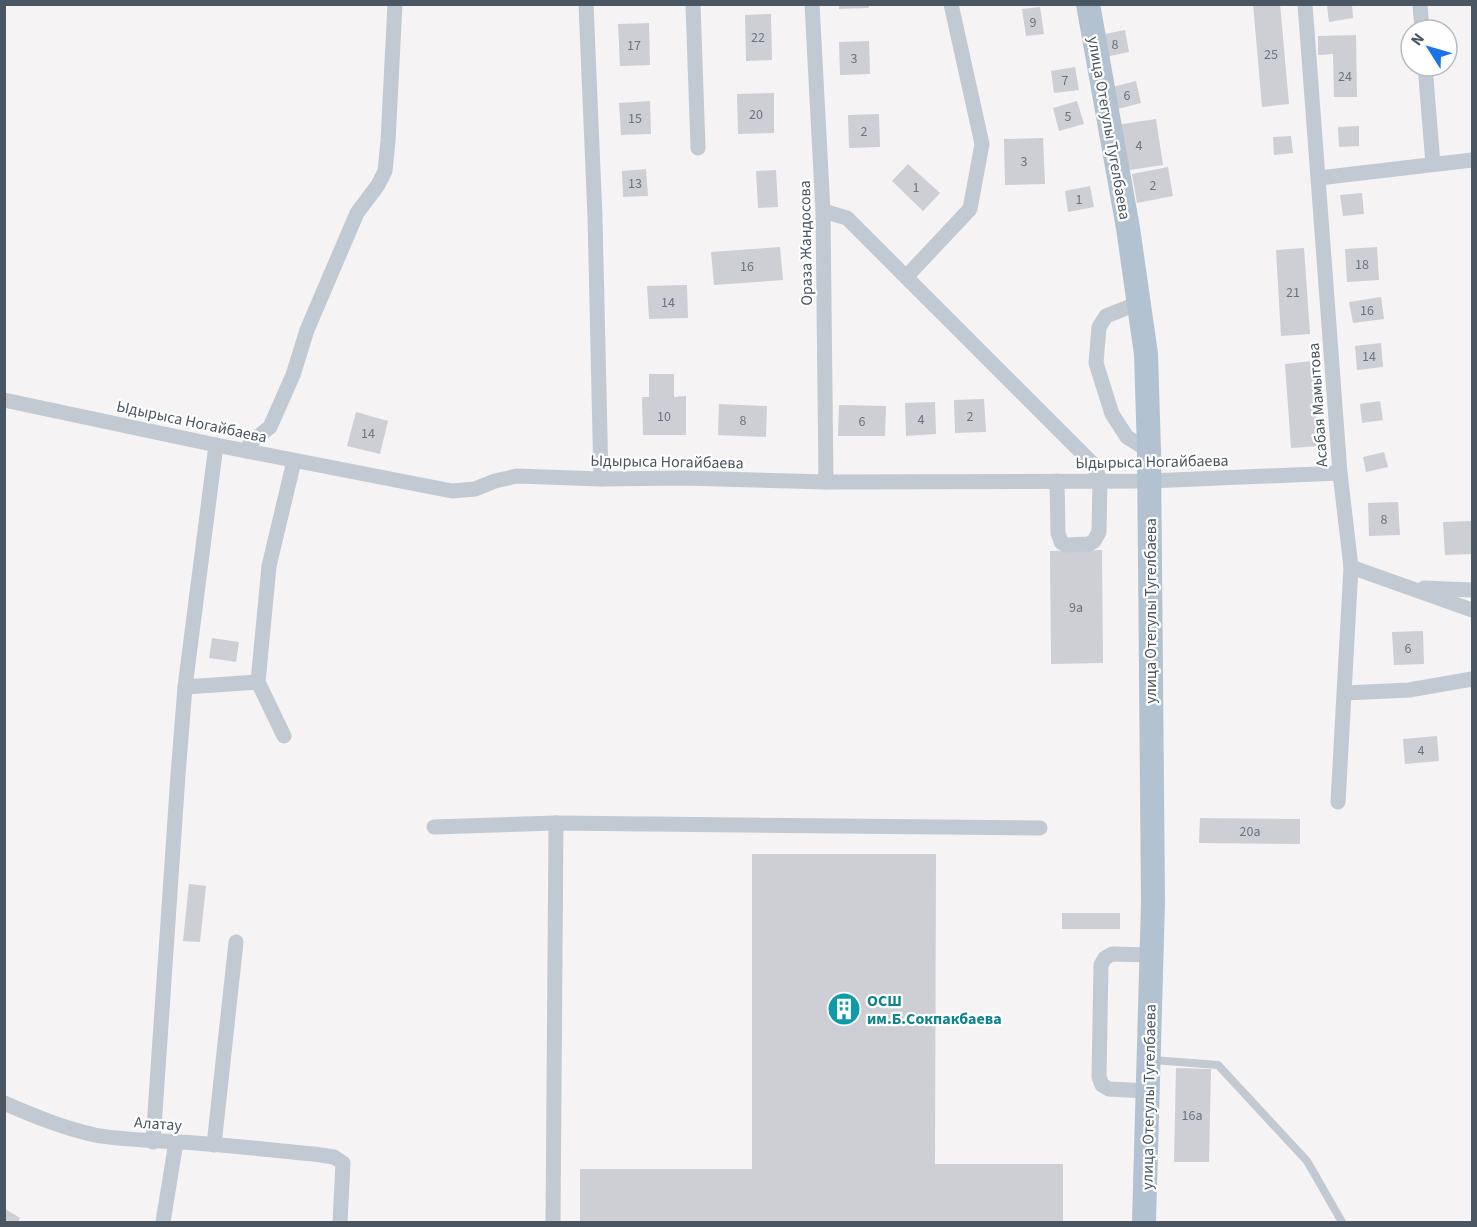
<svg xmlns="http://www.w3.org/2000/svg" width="1477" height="1227" viewBox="0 0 1477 1227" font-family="'Source Sans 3',sans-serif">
	<rect width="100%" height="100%" fill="#f5f3f3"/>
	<g fill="#cdcfd5">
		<polygon points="839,4 869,4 869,8 839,9"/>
		<polygon points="1253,4 1280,4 1289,104 1262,107"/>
		<polygon points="1335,4 1352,4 1353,18 1329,22 1327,6"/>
		<polygon points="1040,7 1044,34 1026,36 1022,9"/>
		<polygon points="771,14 772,60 746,61 745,15"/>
		<polygon points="649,23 650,65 620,66 618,24"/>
		<polygon points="1125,30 1129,52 1105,57 1100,35"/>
		<polygon points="1356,35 1357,97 1334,97 1333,54 1318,55 1318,36"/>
		<polygon points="869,41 870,74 840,75 839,42"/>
		<polygon points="1075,67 1079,90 1054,93 1051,71"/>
		<polygon points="1136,81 1141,103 1118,109 1113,87"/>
		<polygon points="774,93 774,133 738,134 737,94"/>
		<polygon points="650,101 651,134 621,135 619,103"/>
		<polygon points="1077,101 1084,124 1059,131 1053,108"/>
		<polygon points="879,114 880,147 849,148 848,115"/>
		<polygon points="1156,119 1163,165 1123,171 1116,125"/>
		<polygon points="1359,126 1359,146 1339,147 1338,127"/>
		<polygon points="1291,136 1293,153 1274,155 1273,137"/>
		<polygon points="1043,138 1045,184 1005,185 1004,139"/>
		<polygon points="908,164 940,193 923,211 892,181"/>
		<polygon points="1168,167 1173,196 1137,203 1132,174"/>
		<polygon points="646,169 648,196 623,197 622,171"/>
		<polygon points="776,170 778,207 758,208 756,171"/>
		<polygon points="1090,186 1094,207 1068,212 1065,191"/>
		<polygon points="1362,193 1364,214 1343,216 1340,195"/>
		<polygon points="780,247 783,280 714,285 711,252"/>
		<polygon points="1377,247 1379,280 1347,282 1345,249"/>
		<polygon points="1304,248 1310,334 1281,336 1276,250"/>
		<polygon points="687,285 688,318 649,319 647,286"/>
		<polygon points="1381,297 1384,319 1353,323 1349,302"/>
		<polygon points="1381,343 1383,367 1357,370 1355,346"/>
		<polygon points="1312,361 1319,446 1291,448 1285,364"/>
		<polygon points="649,374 674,374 674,397 686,396 686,435 643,435 642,397 649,397"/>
		<polygon points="984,399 986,432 955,433 954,400"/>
		<polygon points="1380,401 1383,420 1362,423 1360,404"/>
		<polygon points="935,402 936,434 906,436 905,403"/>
		<polygon points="719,404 767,406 766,437 718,435"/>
		<polygon points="839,405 886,406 885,436 838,436"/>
		<polygon points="356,412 388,421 380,454 347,446"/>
		<polygon points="1384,452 1388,467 1366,472 1363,457"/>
		<polygon points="1398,502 1400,535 1369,536 1368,503"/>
		<polygon points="1472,521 1472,554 1445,555 1443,522"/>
		<polygon points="1102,550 1103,663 1051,664 1050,551"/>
		<polygon points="1423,631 1424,664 1394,665 1392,632"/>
		<polygon points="212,638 239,642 236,662 209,658"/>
		<polygon points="1437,736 1439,761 1405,764 1403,739"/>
		<polygon points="1200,818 1300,819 1300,844 1199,843"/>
		<polygon points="752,854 936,854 935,1164 1063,1164 1063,1222 580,1222 580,1169 752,1169"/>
		<polygon points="189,884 206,886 200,942 183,941"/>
		<rect x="1062" y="913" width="58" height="16"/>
		<polygon points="1176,1068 1211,1069 1209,1162 1174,1162"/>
		<polygon points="5,1209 20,1218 18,1222 5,1222"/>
	</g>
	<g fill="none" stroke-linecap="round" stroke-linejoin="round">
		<polyline stroke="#c1cad2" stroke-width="8" points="1153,1060 1218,1065 1307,1161 1342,1222"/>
		<g stroke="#c1cad2" stroke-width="15">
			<polyline points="586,4 595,217 601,479"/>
			<polyline points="693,4 698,148"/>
			<polyline points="812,4 823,211 826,482"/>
			<polyline points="1305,4 1340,473 1351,567 1338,802"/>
			<polyline points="1420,4 1422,30"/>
			<polyline points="1425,66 1433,164"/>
			<polyline points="1319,178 1472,160"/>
			<polyline points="823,211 847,218 1094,465 1100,480 1099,532 1094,541 1089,544 1066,545 1061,542 1058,533 1057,481"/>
			<polyline points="906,277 970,209 982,144 951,4"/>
			<polyline points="1139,303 1106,316 1099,327 1096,363 1112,414 1127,437 1149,451"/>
			<polyline points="4,400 216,445 452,491 475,489 495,481 517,476 601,479 684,478 826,482 1149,481 1340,473"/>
			<polyline points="247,451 250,443 270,427 293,375 307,330 357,213 378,185 385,171 388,141 395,4"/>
			<polyline points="1351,567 1472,610"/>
			<polyline points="1424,588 1472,590"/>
			<polyline points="185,687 258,682"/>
			<polyline points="1345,693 1409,690 1472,679"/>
			<polyline points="284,736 258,682 269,566 294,461"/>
			<polyline points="434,827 556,823 1040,828"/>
			<polyline points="1148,1091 1109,1089 1102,1085 1099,1077 1101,965 1105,958 1112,954 1151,955"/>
			<path d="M4,1103C34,1116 63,1128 95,1135C122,1140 150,1140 177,1142C223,1144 268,1150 314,1154L334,1157L343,1163L340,1222"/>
			<polyline points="153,1142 178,775 185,687 216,445"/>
			<polyline points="214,1145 236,942"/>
			<polyline points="163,1222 176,1142"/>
			<polyline points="553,1222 556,823"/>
		</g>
		<polyline stroke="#b3c2d1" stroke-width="24" points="1088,4 1128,228 1146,354 1149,451 1153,902 1144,1222"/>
	</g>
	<defs>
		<symbol id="building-disc" viewBox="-11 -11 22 22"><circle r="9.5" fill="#0f9aa8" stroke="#fff"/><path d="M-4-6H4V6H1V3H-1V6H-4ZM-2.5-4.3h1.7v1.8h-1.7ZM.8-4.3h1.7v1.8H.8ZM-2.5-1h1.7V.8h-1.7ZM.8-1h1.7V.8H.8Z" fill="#fff"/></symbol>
	</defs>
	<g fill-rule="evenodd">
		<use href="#building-disc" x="825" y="990" width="38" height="38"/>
	</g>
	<g text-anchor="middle" stroke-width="4.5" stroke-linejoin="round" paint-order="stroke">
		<g font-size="14" fill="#6b747e">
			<text x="1033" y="27">9</text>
			<text x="758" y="42">22</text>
			<text x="1115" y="49">8</text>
			<text x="634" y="50">17</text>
			<text x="1271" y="59">25</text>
			<text x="854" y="63">3</text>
			<text x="1345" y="81">24</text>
			<text x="1065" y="85">7</text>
			<text x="1127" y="100">6</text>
			<text x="756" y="119">20</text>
			<text x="1068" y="121">5</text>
			<text x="635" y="123">15</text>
			<text x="864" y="136">2</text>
			<text x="1139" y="150">4</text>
			<text x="1024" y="166">3</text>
			<text x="635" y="188">13</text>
			<text x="1153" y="190">2</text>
			<text x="916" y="192">1</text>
			<text x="1079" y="204">1</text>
			<text x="1362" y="269">18</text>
			<text x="747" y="271">16</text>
			<text x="1293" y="297">21</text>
			<text x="668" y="307">14</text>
			<text x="1367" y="315">16</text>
			<text x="1369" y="361">14</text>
			<text x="664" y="421">10</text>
			<text x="970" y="421">2</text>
			<text x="921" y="424">4</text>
			<text x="743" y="425">8</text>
			<text x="862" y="426">6</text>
			<text x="368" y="438">14</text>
			<text x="1384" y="524">8</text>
			<text x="1076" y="612">9а</text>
			<text x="1408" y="653">6</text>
			<text x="1421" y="755">4</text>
			<text x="1250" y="836">20а</text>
			<text x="1192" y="1120">16а</text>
		</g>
		<g font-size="16" fill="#4a5661" stroke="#fff">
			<text transform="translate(1110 128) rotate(80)" y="6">улица Отегулы Тугелбаева</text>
			<text transform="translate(805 243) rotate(-91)" y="6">Ораза Жандосова</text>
			<text transform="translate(1317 405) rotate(-94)" y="6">Асабая Мамытова</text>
			<text transform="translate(192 421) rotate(12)" y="6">Ыдырыса Ногайбаева</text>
			<text transform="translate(667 461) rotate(1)" y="6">Ыдырыса Ногайбаева</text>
			<text transform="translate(1152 461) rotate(-1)" y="6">Ыдырыса Ногайбаева</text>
			<text transform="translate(1150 611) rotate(-90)" y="6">улица Отегулы Тугелбаева</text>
			<text transform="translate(1148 1097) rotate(-89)" y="6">улица Отегулы Тугелбаева</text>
			<text transform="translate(158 1123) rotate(4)" y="6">Алатау</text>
		</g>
		<g font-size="16" font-weight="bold" fill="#0d838f" stroke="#fff" text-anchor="start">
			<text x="867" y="1006">ОСШ<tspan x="867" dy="18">им.Б.Сокпакбаева</tspan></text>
		</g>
	</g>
	<rect width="1477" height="1227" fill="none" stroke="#4a5661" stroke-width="12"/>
	<g transform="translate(1429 48) rotate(307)"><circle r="28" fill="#ffffff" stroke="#b7bbc0" stroke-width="1.5"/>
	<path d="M0-4.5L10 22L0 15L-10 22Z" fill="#1a73e8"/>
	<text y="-9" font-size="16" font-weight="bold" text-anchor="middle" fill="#4a5661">N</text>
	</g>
</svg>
